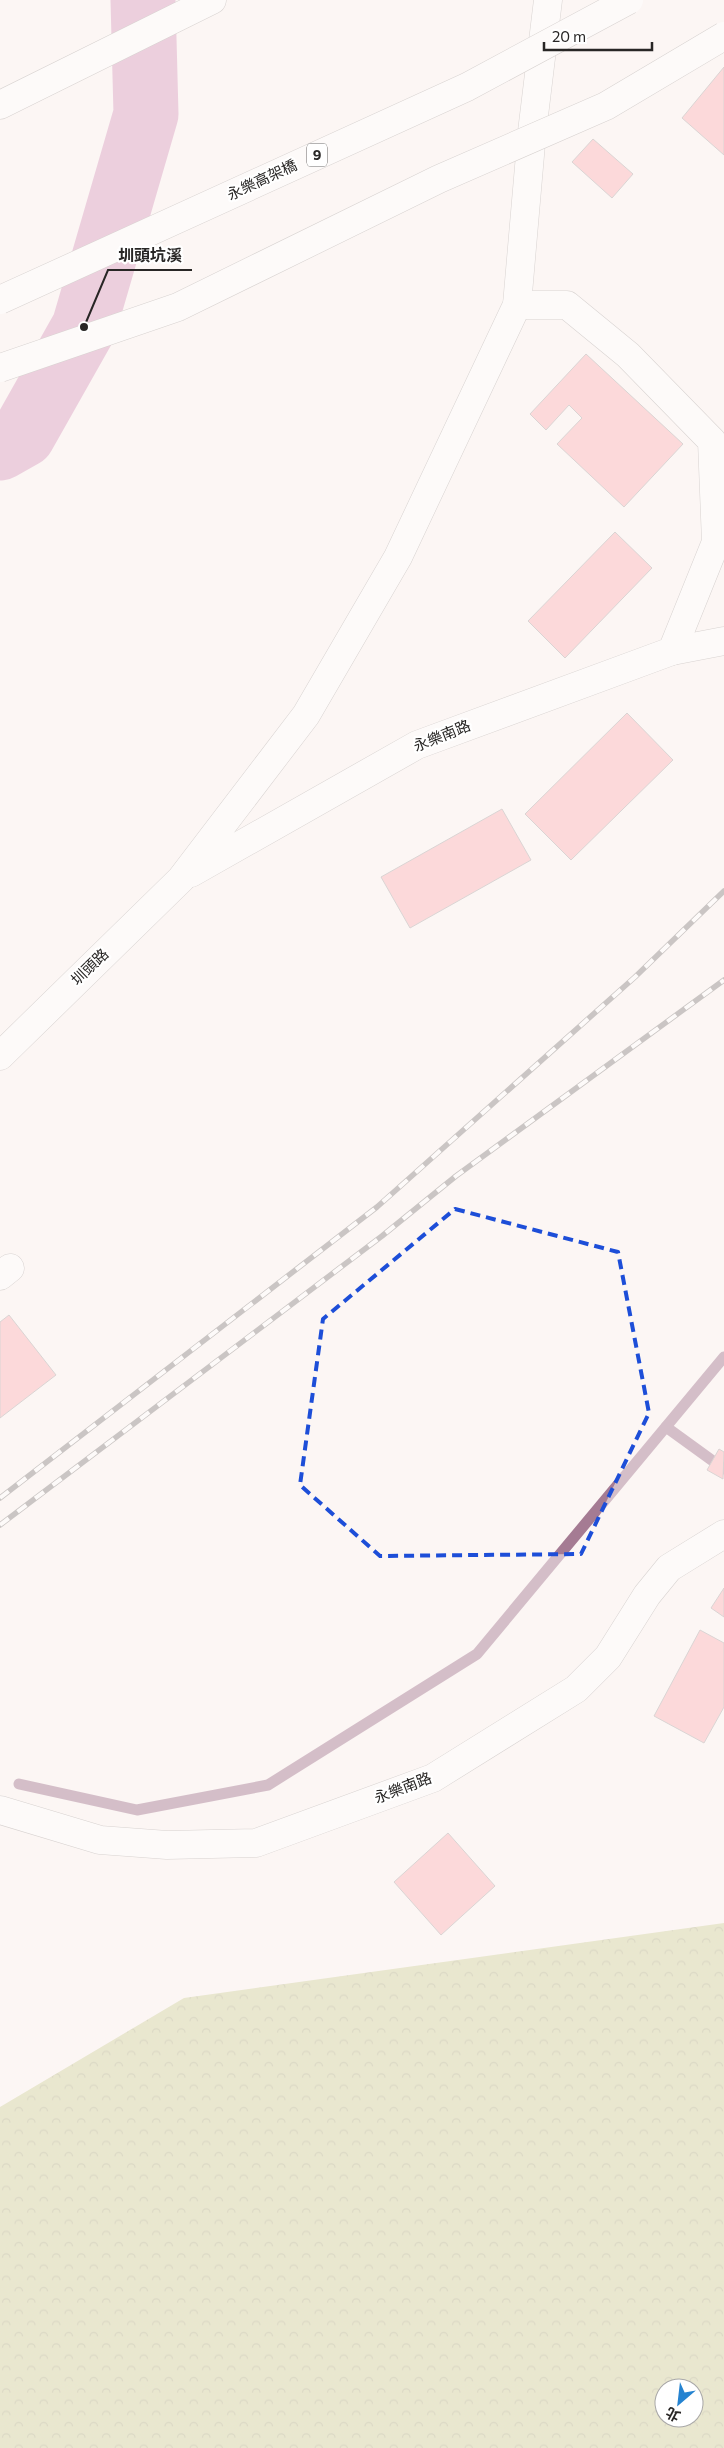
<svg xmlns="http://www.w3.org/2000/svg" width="724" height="2448" viewBox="0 0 724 2448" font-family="Commissioner,'Noto Sans TC',sans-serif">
	<defs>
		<pattern id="forest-crowns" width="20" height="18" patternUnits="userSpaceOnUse" patternTransform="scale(1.25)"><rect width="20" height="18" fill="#d3d4a3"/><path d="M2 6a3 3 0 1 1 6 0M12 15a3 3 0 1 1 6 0" fill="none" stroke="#b5b68c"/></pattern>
	</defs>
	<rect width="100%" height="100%" fill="#fcf6f4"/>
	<path fill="url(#forest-crowns)" fill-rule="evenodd" d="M724,1923V2448H0V2107L184,1998ZM664,2388H694V2418H664Z"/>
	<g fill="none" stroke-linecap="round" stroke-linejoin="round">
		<g stroke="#a57b93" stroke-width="11">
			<polyline points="666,1427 724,1469"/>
			<polyline points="19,1784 137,1810 268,1785 477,1654 724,1357"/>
		</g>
		<polyline stroke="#daa0c2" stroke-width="65" points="0,448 23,435 84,327 146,114 143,0"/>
	</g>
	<g fill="#fcb6bb" stroke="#b2acac">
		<polygon points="724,67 724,155 682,118"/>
		<polygon points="593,139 633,174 612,198 572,162"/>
		<polygon points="586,354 683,444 624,507 557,444 582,418 569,405 546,430 530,414"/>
		<polygon points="615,532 652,568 565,658 528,621"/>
		<polygon points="627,713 673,760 571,860 525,814"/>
		<polygon points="502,809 531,860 410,928 381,877"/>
		<polygon points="9,1315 56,1375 0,1418 0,1322"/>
		<polygon points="719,1449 724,1452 723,1479 707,1470"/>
		<polygon points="724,1588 724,1617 711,1608"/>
		<polygon points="700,1630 724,1643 724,1707 704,1743 654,1716"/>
		<polygon points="448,1833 495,1886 441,1935 394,1882"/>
	</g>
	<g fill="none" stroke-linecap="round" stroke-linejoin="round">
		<defs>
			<g id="minor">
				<polyline points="517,305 567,305 628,355 712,441 716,542 672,651"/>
				<polyline points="191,873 417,745 672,651 724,641"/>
				<polyline points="0,1056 181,879 306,715 398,557 517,305 532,132 548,0"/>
				<polyline points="0,1276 10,1268"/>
				<polyline points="0,1810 100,1840 167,1845 256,1843 433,1778 576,1689 608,1657 647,1595 669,1568 724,1534"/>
			</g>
			<polyline id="major" points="0,105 212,0"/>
		</defs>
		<use href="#minor" stroke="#aea9a7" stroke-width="29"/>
		<use href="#major" stroke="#aea9a7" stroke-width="29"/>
		<use href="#minor" stroke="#fff" stroke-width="28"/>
		<use href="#major" stroke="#fff" stroke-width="28"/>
		<defs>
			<g id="rail">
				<polyline points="0,1498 377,1207 635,977 724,891"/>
				<polyline points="0,1525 382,1236 456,1176 724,980"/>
			</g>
		</defs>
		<use href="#rail" stroke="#8f8b89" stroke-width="5.5"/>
		<use href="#rail" stroke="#fff" stroke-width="4" stroke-dasharray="11" stroke-linecap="butt"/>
		<defs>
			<g id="major-bridge">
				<polyline points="0,300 467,87 629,0"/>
				<polyline points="0,368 178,307 439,179 606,106 724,36"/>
			</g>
		</defs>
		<use href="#major-bridge" stroke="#aea9a7" stroke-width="29" stroke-linecap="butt"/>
		<use href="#major-bridge" stroke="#fff" stroke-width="28"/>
	</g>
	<path d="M0 0H724V2448H0ZM455,1209L618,1252L649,1413L581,1554L380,1556L300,1485L323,1319Z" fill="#fcf6f4" fill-opacity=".55" fill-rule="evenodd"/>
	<path fill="none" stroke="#1d4ed8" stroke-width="4" stroke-dasharray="10 6" stroke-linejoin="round" d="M455,1209L618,1252L649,1413L581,1554L380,1556L300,1485L323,1319Z"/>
	<g text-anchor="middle" stroke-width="4.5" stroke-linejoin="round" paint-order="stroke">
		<rect fill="#fff" stroke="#686766" stroke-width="1" x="307" y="143.5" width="20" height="23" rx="4"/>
		<g font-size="14" font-weight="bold" fill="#282625">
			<text x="317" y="160">9</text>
		</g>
		<g font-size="15" fill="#282625" stroke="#fff">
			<text transform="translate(262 180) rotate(-25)" y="5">永樂高架橋</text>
			<text transform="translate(442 736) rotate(-22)" y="5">永樂南路</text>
			<text transform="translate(90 967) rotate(-44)" y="5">圳頭路</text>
			<text transform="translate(403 1788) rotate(-21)" y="5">永樂南路</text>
		</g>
	</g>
	<path fill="none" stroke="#282625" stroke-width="2" d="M84 327L108 270H192"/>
	<circle fill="#282625" stroke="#fff" stroke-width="2" cx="84" cy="327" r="5"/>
	<g font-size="16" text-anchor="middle" font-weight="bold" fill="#282625" stroke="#fff" stroke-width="4.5" stroke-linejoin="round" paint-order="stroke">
		<text x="150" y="261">圳頭坑溪</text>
	</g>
	<g transform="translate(679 2403) rotate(208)"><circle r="24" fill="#ffffff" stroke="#a9a8a8"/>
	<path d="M0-4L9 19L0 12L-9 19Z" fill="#2583d0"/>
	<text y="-8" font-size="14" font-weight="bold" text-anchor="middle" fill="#282625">北</text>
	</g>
	<path d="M544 42v8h108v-8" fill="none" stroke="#282625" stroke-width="2.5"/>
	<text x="552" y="42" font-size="15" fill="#282625" stroke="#ffffff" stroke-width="4" paint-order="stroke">20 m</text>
</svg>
